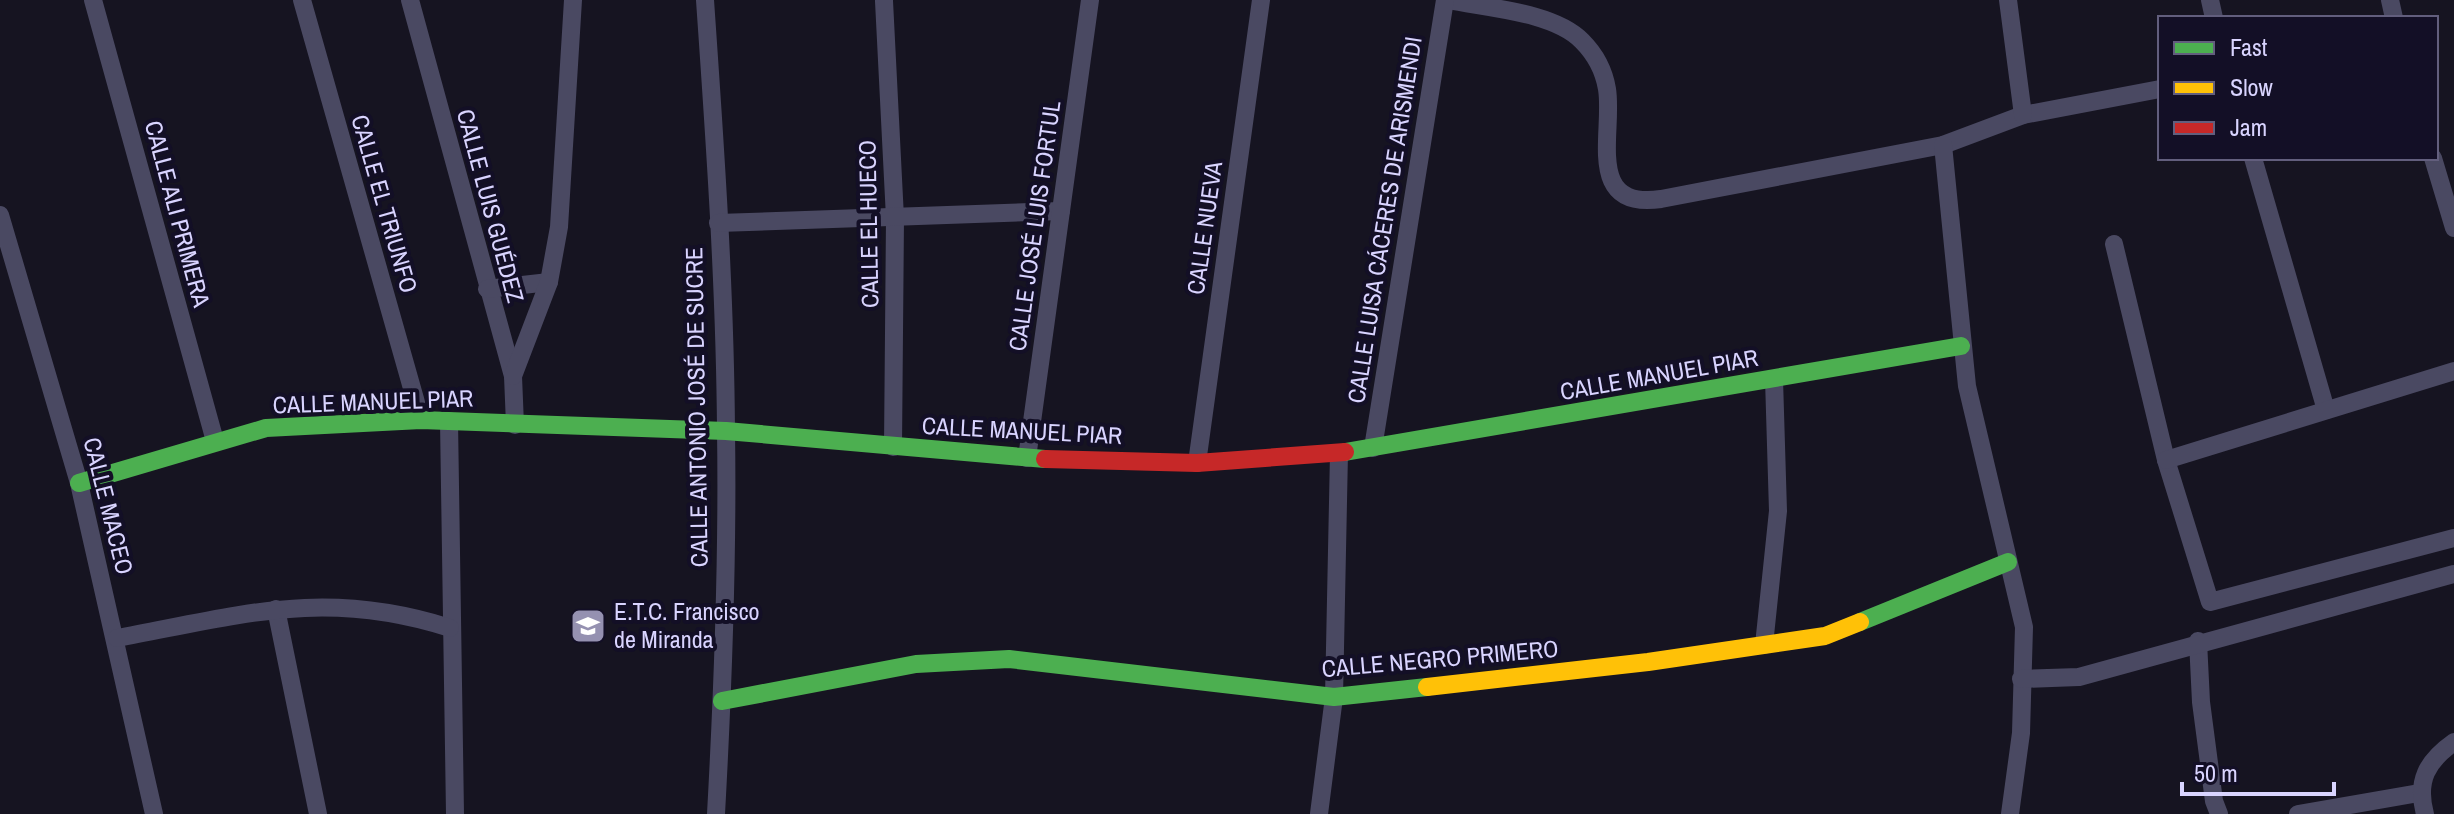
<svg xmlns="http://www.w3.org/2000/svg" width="2454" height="814" viewBox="0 0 2454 814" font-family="'Archivo Narrow',sans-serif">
	<rect width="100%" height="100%" fill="#161421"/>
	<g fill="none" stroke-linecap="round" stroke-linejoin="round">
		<g stroke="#4a4962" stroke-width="18">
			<polyline points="93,0 215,441"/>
			<polyline points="302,0 421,420"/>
			<polyline points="410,0 513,376 515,425"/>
			<path d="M705,0C715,143 725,287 726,431C728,559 723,687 716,814"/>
			<path d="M1448,0C1487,8 1554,12 1582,41C1595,54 1604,71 1607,89C1614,132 1584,210 1661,199L1943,145L2023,115L2160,89"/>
			<polyline points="2008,0 2023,115"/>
			<polyline points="2210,0 2214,18"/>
			<polyline points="2390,0 2394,18"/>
			<polyline points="884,1 895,218 893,447"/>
			<polyline points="1943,145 1967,386 2024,627 2021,733 2010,814"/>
			<polyline points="2253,158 2326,410"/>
			<polyline points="2433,158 2454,228"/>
			<polyline points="0,215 79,483 154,814"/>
			<polyline points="718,223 1061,211"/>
			<polyline points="2114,244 2166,460 2210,602 2454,538"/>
			<polyline points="487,289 549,282"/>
			<polyline points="513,376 549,282 559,227 573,0"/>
			<polyline points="449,421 455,814"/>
			<polyline points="1373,448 1445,0"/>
			<polyline points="1027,458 1090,0"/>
			<polyline points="2166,460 2454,371"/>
			<polyline points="1197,463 1261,0"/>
			<polyline points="276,609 318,814"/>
			<path d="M117,638C241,615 325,588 450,628"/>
			<polyline points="2198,641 2201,702 2214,801 2219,814"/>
			<polyline points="1764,645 1778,511 1774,379"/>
			<polyline points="2021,679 2079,677 2454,574"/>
			<polyline points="1319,814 1334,697 1339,453"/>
			<polyline points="2298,814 2419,793"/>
			<path d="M2425,814C2416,781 2427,761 2454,742"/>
		</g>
		<g stroke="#4caf50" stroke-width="18">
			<polyline points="1345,452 1961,346"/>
			<polyline points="79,483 266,428 421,420 726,431 1045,459"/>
			<polyline points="1860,622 2008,562"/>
			<polyline points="722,701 916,664 1009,659 1334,697 1427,687"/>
		</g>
		<polyline stroke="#ffc107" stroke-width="18" points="1427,687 1648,662 1825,636 1860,622"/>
		<polyline stroke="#c62828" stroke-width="18" points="1045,459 1197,463 1345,452"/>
	</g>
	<defs>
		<symbol id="school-square" viewBox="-11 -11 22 22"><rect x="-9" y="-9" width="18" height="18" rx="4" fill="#9591b1" stroke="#130f26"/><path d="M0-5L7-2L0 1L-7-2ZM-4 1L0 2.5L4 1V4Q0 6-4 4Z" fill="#fff"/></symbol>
	</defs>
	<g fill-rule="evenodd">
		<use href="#school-square" x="568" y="606" width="40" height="40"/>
	</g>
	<g text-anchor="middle" stroke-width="8" stroke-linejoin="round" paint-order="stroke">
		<g font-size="24" fill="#d9d4ff" stroke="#130f26">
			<text transform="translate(384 204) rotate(74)" y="8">CALLE EL TRIUNFO</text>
			<text transform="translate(490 206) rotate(75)" y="8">CALLE LUIS GUÉDEZ</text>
			<text transform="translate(177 214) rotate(75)" y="8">CALLE ALI PRIMERA</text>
			<text transform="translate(1385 220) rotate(-81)" y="8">CALLE LUISA CÁCERES DE ARISMENDI</text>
			<text transform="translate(869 224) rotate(-91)" y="8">CALLE EL HUECO</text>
			<text transform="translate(1035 226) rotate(-82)" y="8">CALLE JOSÉ LUIS FORTUL</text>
			<text transform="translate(1205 228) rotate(-82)" y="8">CALLE NUEVA</text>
			<text transform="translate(1659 375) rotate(-10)" y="8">CALLE MANUEL PIAR</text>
			<text transform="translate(373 402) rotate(-2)" y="8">CALLE MANUEL PIAR</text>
			<text transform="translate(697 407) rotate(-91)" y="8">CALLE ANTONIO JOSÉ DE SUCRE</text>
			<text transform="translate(1022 431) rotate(3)" y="8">CALLE MANUEL PIAR</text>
			<text transform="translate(108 506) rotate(76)" y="8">CALLE MACEO</text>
			<text transform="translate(1440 659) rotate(-5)" y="8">CALLE NEGRO PRIMERO</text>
		</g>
		<g font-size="24" fill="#d9d4ff" stroke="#130f26" text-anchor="start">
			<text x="614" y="620">E.T.C. Francisco<tspan x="614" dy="28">de Miranda</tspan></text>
		</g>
	</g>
	<rect x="2158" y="16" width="280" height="144" fill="#130f26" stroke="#625e7d" stroke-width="2"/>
	<rect x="2174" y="42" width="40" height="12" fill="#4caf50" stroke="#625e7d" stroke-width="2"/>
	<text x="2230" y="56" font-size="24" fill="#d9d4ff">Fast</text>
	<rect x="2174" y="82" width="40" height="12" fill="#ffc107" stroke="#625e7d" stroke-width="2"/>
	<text x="2230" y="96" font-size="24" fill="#d9d4ff">Slow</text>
	<rect x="2174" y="122" width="40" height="12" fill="#c62828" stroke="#625e7d" stroke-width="2"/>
	<text x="2230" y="136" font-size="24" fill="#d9d4ff">Jam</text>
	<path d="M2182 782v12h152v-12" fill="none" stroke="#d9d4ff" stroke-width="4"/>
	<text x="2194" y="782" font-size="24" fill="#d9d4ff" stroke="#130f26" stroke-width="6" paint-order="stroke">50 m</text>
</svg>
